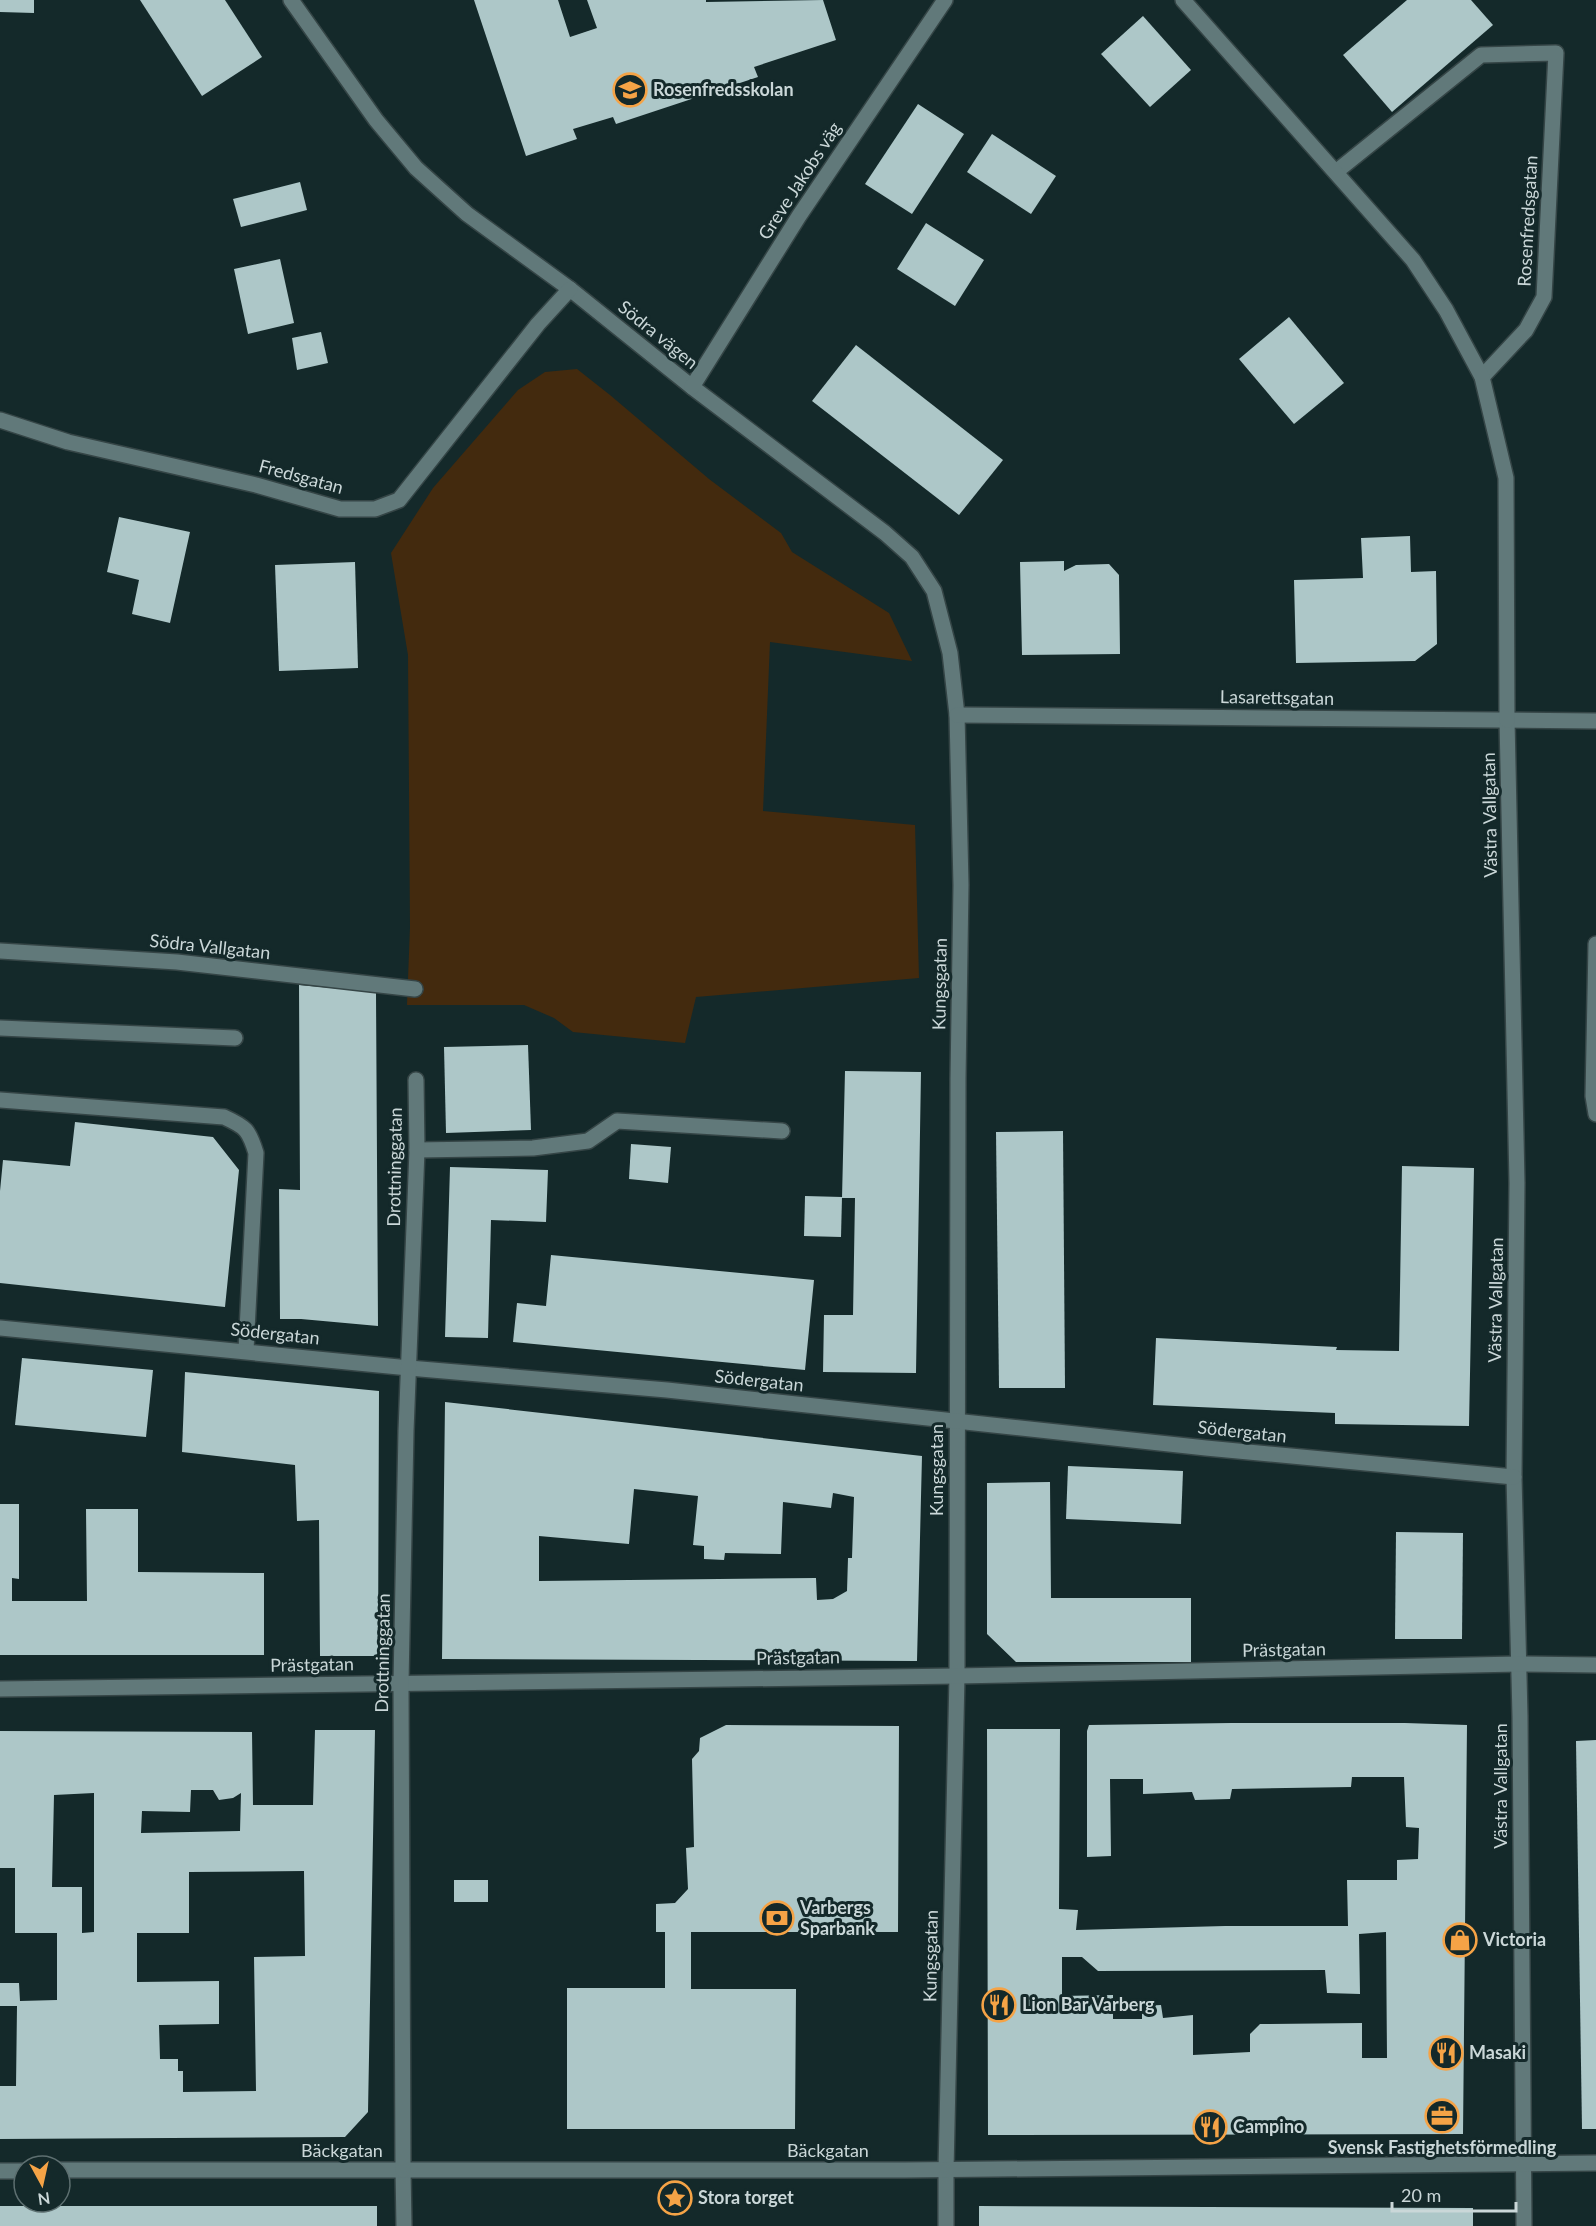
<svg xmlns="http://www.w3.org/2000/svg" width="1596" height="2226" viewBox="0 0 1596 2226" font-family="Lato,sans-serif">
	<rect width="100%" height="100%" fill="#14292a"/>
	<polygon fill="#432a0e" points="577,369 610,395 709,479 781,533 792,552 889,613 912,661 770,642 763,811 915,825 919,978 696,997 685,1043 573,1032 554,1018 524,1005 407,1005 410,927 408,655 391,553 433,488 518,390 545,372"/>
	<g fill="#adc7c8" fill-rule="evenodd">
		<polygon points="0,0 34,0 34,13 0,12"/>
		<polygon points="140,0 225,0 262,57 202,96"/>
		<polygon points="474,0 558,0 570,37 597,28 587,0 706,0 706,2 823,0 836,40 754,67 758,77 616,124 613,117 573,129 577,139 526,156"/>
		<polygon points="1407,0 1471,0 1493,25 1392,112 1343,55"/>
		<polygon points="1143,16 1191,70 1150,107 1101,54"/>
		<polygon points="918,104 964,134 912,214 865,184"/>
		<polygon points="992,134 1056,176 1031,214 967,172"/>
		<polygon points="300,182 307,210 241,227 233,199"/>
		<polygon points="926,223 984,260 955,306 897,269"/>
		<polygon points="280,259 294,323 248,334 234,269"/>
		<polygon points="1289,317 1344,383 1294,424 1239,359"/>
		<polygon points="321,332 328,363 297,370 292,338"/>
		<polygon points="856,345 1003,460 959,515 812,401"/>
		<polygon points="119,517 190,532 170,623 132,614 139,580 107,572"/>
		<polygon points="1410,536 1411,572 1436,571 1437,644 1415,661 1296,663 1294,580 1363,578 1361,538"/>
		<polygon points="1064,561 1064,571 1076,565 1109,564 1119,575 1120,654 1022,655 1020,562"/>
		<polygon points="355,562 358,668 279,671 275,565"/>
		<polygon points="299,985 376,992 378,1326 301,1319 280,1319 279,1189 300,1190"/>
		<polygon points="528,1045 531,1130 446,1133 444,1047"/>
		<polygon points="845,1071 921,1072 916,1373 823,1372 824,1315 853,1315 855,1198 842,1198"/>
		<polygon points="75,1122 213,1137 239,1170 225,1307 0,1283 0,1191 3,1160 70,1166"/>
		<polygon points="1063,1131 1065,1388 999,1388 996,1132"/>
		<polygon points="631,1144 671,1147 668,1183 629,1179"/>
		<polygon points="1402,1166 1474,1168 1469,1426 1335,1424 1335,1413 1153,1405 1156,1338 1337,1347 1336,1350 1399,1351"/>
		<polygon points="450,1167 548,1170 546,1222 491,1220 488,1338 445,1337"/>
		<polygon points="805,1196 842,1197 841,1237 804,1236"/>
		<polygon points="551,1255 814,1280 805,1370 513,1342 517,1303 546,1306"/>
		<polygon points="22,1358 153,1370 146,1437 15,1425"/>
		<polygon points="185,1372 379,1391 378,1656 320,1656 319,1520 297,1521 295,1465 182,1452"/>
		<path d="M445,1402L922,1456L917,1661L442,1659ZM634,1489L698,1496L693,1545L704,1546V1559L724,1560L725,1553L781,1554L783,1502L831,1508L833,1493L854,1497L852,1558H848L847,1591L833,1599L817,1600L816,1578L539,1581V1536L629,1544Z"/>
		<polygon points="1068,1466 1183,1471 1181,1524 1066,1519"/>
		<polygon points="1050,1482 1051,1598 1191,1598 1191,1662 1016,1662 987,1634 987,1483"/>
		<polygon points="0,1504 19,1504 19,1579 12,1578 12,1601 87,1601 86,1509 138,1509 138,1572 264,1573 264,1655 0,1655"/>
		<polygon points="1396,1532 1463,1533 1462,1639 1395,1639"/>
		<path d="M1231,1723H1405L1467,1725L1463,2134L988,2135L987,1729H1060L1059,1909L1078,1910L1076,1930L1225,1926H1348L1347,1880H1397V1860L1418,1859L1419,1828L1406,1827L1404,1777H1352L1351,1787L1232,1789L1230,1799L1195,1800L1192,1792L1143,1794V1779H1110L1111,1856L1087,1857V1731L1089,1725ZM1386,1932L1387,2058H1362V2023L1260,2024L1250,2034V2052L1193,2055V2015L1163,2018L1161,2005L1142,2006V2019H1113V1995L1062,1996V1957H1082L1098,1971L1325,1970L1327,1993L1360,1994L1359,1934Z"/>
		<polygon points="726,1725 899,1726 898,1932 691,1932 691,1989 796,1989 795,2129 567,2129 567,1988 665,1988 665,1932 656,1932 656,1904 675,1903 688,1889 686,1848 694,1847 692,1759 699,1751 700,1738"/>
		<path d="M315,1730H375L368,2112L345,2137L0,2139V2086H16L17,2006H0V1983H19L20,2001L57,2000V1933H15V1868H0V1731L252,1732L253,1805H313ZM191,1790H213L219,1800L233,1798L241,1793L240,1831L141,1833L142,1811L190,1812ZM94,1793V1932L82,1933V1887H52L54,1795ZM304,1871L305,1956L254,1957L256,2091L183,2092V2071H178V2059H160L159,2025L219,2024V1981L137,1982V1933H189V1872Z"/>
		<polygon points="1596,1740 1596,2129 1582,2129 1576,1741"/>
		<rect x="454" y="1880" width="34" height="22"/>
		<rect x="0" y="2206" width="377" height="20"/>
		<polygon points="979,2206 1473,2208 1473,2226 979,2226"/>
	</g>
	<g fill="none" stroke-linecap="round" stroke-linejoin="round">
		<defs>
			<g id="service">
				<polyline points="1596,944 1593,1096 1596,1114"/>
				<polyline points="0,1028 235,1038"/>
				<path d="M0,1100L224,1117C246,1127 249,1130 256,1153L246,1350"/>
			</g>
			<g id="pedestrian">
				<polyline points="403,2170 404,2226"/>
				<polyline points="946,2226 946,2170"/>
			</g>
			<g id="minor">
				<polyline points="291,0 376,120 416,168 467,214 570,289 692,387 885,533 912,557 934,591 950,653 957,715 961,885 958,1079 957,1676 946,2170"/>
				<polyline points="1337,171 1481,55 1556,53 1544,297 1526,330 1482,377"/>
				<polyline points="692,387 799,216 945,0"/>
				<polyline points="0,420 68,442 256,485 340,509 375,509 399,500 538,324 570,289"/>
				<polyline points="957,715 1596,721"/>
				<polyline points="1507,720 1517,1183 1514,1477 1520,1716 1524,2226"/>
				<polyline points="0,951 177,962 415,989"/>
				<polyline points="417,1150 533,1148 588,1141 617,1121 782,1131"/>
				<polyline points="0,1328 409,1368 667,1390 1206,1448 1514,1477"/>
				<polyline points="0,1689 957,1676 1518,1664 1596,1665"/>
				<polyline points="60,2170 905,2170 1596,2163"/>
				<polyline points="403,2170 401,1683 406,1431 417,1150 416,1080"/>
				<polyline points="0,2171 24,2171"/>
			</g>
			<polyline id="tertiary" points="1183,0 1413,260 1446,310 1482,377 1506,478 1507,720"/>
		</defs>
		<use href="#service" stroke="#354546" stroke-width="18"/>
		<use href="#pedestrian" stroke="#354546" stroke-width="18"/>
		<use href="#minor" stroke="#354546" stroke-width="18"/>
		<use href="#tertiary" stroke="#354546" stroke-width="18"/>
		<use href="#service" stroke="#61797a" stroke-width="15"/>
		<use href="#pedestrian" stroke="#61797a" stroke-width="15"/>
		<use href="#minor" stroke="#61797a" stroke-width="15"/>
		<use href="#tertiary" stroke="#61797a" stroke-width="15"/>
	</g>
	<defs>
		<symbol id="school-ring" viewBox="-11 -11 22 22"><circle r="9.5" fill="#14292a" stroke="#f5a346" stroke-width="1.5"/><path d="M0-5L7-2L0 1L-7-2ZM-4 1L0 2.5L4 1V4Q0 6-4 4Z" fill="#f5a346"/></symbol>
		<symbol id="bank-ring" viewBox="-11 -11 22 22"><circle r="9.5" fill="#14292a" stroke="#f5a346" stroke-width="1.5"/><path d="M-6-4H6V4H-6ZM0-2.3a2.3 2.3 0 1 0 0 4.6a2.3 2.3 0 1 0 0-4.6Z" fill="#f5a346"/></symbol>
		<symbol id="shop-ring" viewBox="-11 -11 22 22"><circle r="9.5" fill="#14292a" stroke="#f5a346" stroke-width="1.5"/><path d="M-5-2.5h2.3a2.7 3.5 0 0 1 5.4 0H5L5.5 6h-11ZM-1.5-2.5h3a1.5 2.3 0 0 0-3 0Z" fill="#f5a346"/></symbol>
		<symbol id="restaurant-ring" viewBox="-11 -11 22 22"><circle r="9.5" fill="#14292a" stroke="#f5a346" stroke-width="1.5"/><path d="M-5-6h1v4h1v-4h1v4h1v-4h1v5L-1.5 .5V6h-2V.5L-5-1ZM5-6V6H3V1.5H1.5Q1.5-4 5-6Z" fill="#f5a346"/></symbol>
		<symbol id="office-ring" viewBox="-11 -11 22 22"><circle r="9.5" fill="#14292a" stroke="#f5a346" stroke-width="1.5"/><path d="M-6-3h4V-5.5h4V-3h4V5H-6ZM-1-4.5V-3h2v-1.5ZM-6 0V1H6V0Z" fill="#f5a346"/></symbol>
		<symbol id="sight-ring" viewBox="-11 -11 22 22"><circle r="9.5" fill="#14292a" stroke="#f5a346" stroke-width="1.5"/><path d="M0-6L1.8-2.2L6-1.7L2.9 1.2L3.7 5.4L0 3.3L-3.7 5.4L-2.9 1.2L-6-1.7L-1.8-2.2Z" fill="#f5a346"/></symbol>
	</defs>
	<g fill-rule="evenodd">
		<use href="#school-ring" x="611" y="71" width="38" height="38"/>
		<use href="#bank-ring" x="758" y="1899" width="38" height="38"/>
		<use href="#shop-ring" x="1441" y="1921" width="38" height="38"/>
		<use href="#restaurant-ring" x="980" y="1986" width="38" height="38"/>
		<use href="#restaurant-ring" x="1427" y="2034" width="38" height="38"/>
		<use href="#office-ring" x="1423" y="2097" width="38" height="38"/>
		<use href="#restaurant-ring" x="1191" y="2108" width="38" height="38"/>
		<use href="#sight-ring" x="656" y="2179" width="38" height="38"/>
	</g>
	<g text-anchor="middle" stroke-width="6" stroke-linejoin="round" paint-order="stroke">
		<g font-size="18" font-weight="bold" fill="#cad7d8" stroke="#14292a" text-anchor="start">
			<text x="653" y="96">Rosenfredsskolan</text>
			<text x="800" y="1914">Varbergs<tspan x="800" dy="21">Sparbank</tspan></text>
			<text x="1483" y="1946">Victoria</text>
			<text x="1022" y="2011">Lion Bar Varberg</text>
			<text x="1469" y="2059">Masaki</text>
			<text x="1233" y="2133">Campino</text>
			<text x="1442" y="2154" text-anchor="middle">Svensk Fastighetsförmedling</text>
			<text x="698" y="2204">Stora torget</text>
		</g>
		<g font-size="18" fill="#cad7d8" stroke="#14292a">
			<text transform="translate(800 181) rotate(-57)" y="6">Greve Jakobs väg</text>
			<text transform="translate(1528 221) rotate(-87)" y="6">Rosenfredsgatan</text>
			<text transform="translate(658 335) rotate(39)" y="6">Södra vägen</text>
			<text transform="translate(301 477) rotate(15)" y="6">Fredsgatan</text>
			<text transform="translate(1277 698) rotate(1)" y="6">Lasarettsgatan</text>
			<text transform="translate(1490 815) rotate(-91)" y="6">Västra Vallgatan</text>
			<text transform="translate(210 947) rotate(6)" y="6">Södra Vallgatan</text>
			<text transform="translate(940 984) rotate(-89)" y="6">Kungsgatan</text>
			<text transform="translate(395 1167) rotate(-89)" y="6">Drottninggatan</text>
			<text transform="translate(1496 1300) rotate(-89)" y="6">Västra Vallgatan</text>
			<text transform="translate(275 1334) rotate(6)" y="6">Södergatan</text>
			<text transform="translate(759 1381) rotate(6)" y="6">Södergatan</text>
			<text transform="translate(1242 1432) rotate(6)" y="6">Södergatan</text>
			<text transform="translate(937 1470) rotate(-90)" y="6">Kungsgatan</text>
			<text transform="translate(1284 1650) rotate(-1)" y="6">Prästgatan</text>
			<text transform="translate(383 1653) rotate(-89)" y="6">Drottninggatan</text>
			<text transform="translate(798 1658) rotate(-1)" y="6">Prästgatan</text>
			<text transform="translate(312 1665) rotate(-1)" y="6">Prästgatan</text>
			<text transform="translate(1501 1786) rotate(-90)" y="6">Västra Vallgatan</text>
			<text transform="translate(931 1956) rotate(-89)" y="6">Kungsgatan</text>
			<text x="342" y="2157">Bäckgatan</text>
			<text x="828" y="2157">Bäckgatan</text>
		</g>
	</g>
	<g transform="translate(42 2184) rotate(172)"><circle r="28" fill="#14292a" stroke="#5d6f70" stroke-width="1.5"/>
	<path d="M0-4.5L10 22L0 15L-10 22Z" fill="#f5a346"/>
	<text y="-9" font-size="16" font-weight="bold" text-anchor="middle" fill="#cad7d8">N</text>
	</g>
	<path d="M1392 2202v9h124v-9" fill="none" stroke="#cad7d8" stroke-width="3"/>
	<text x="1401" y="2202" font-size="18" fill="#cad7d8" stroke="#14292a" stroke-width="4.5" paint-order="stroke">20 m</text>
</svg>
